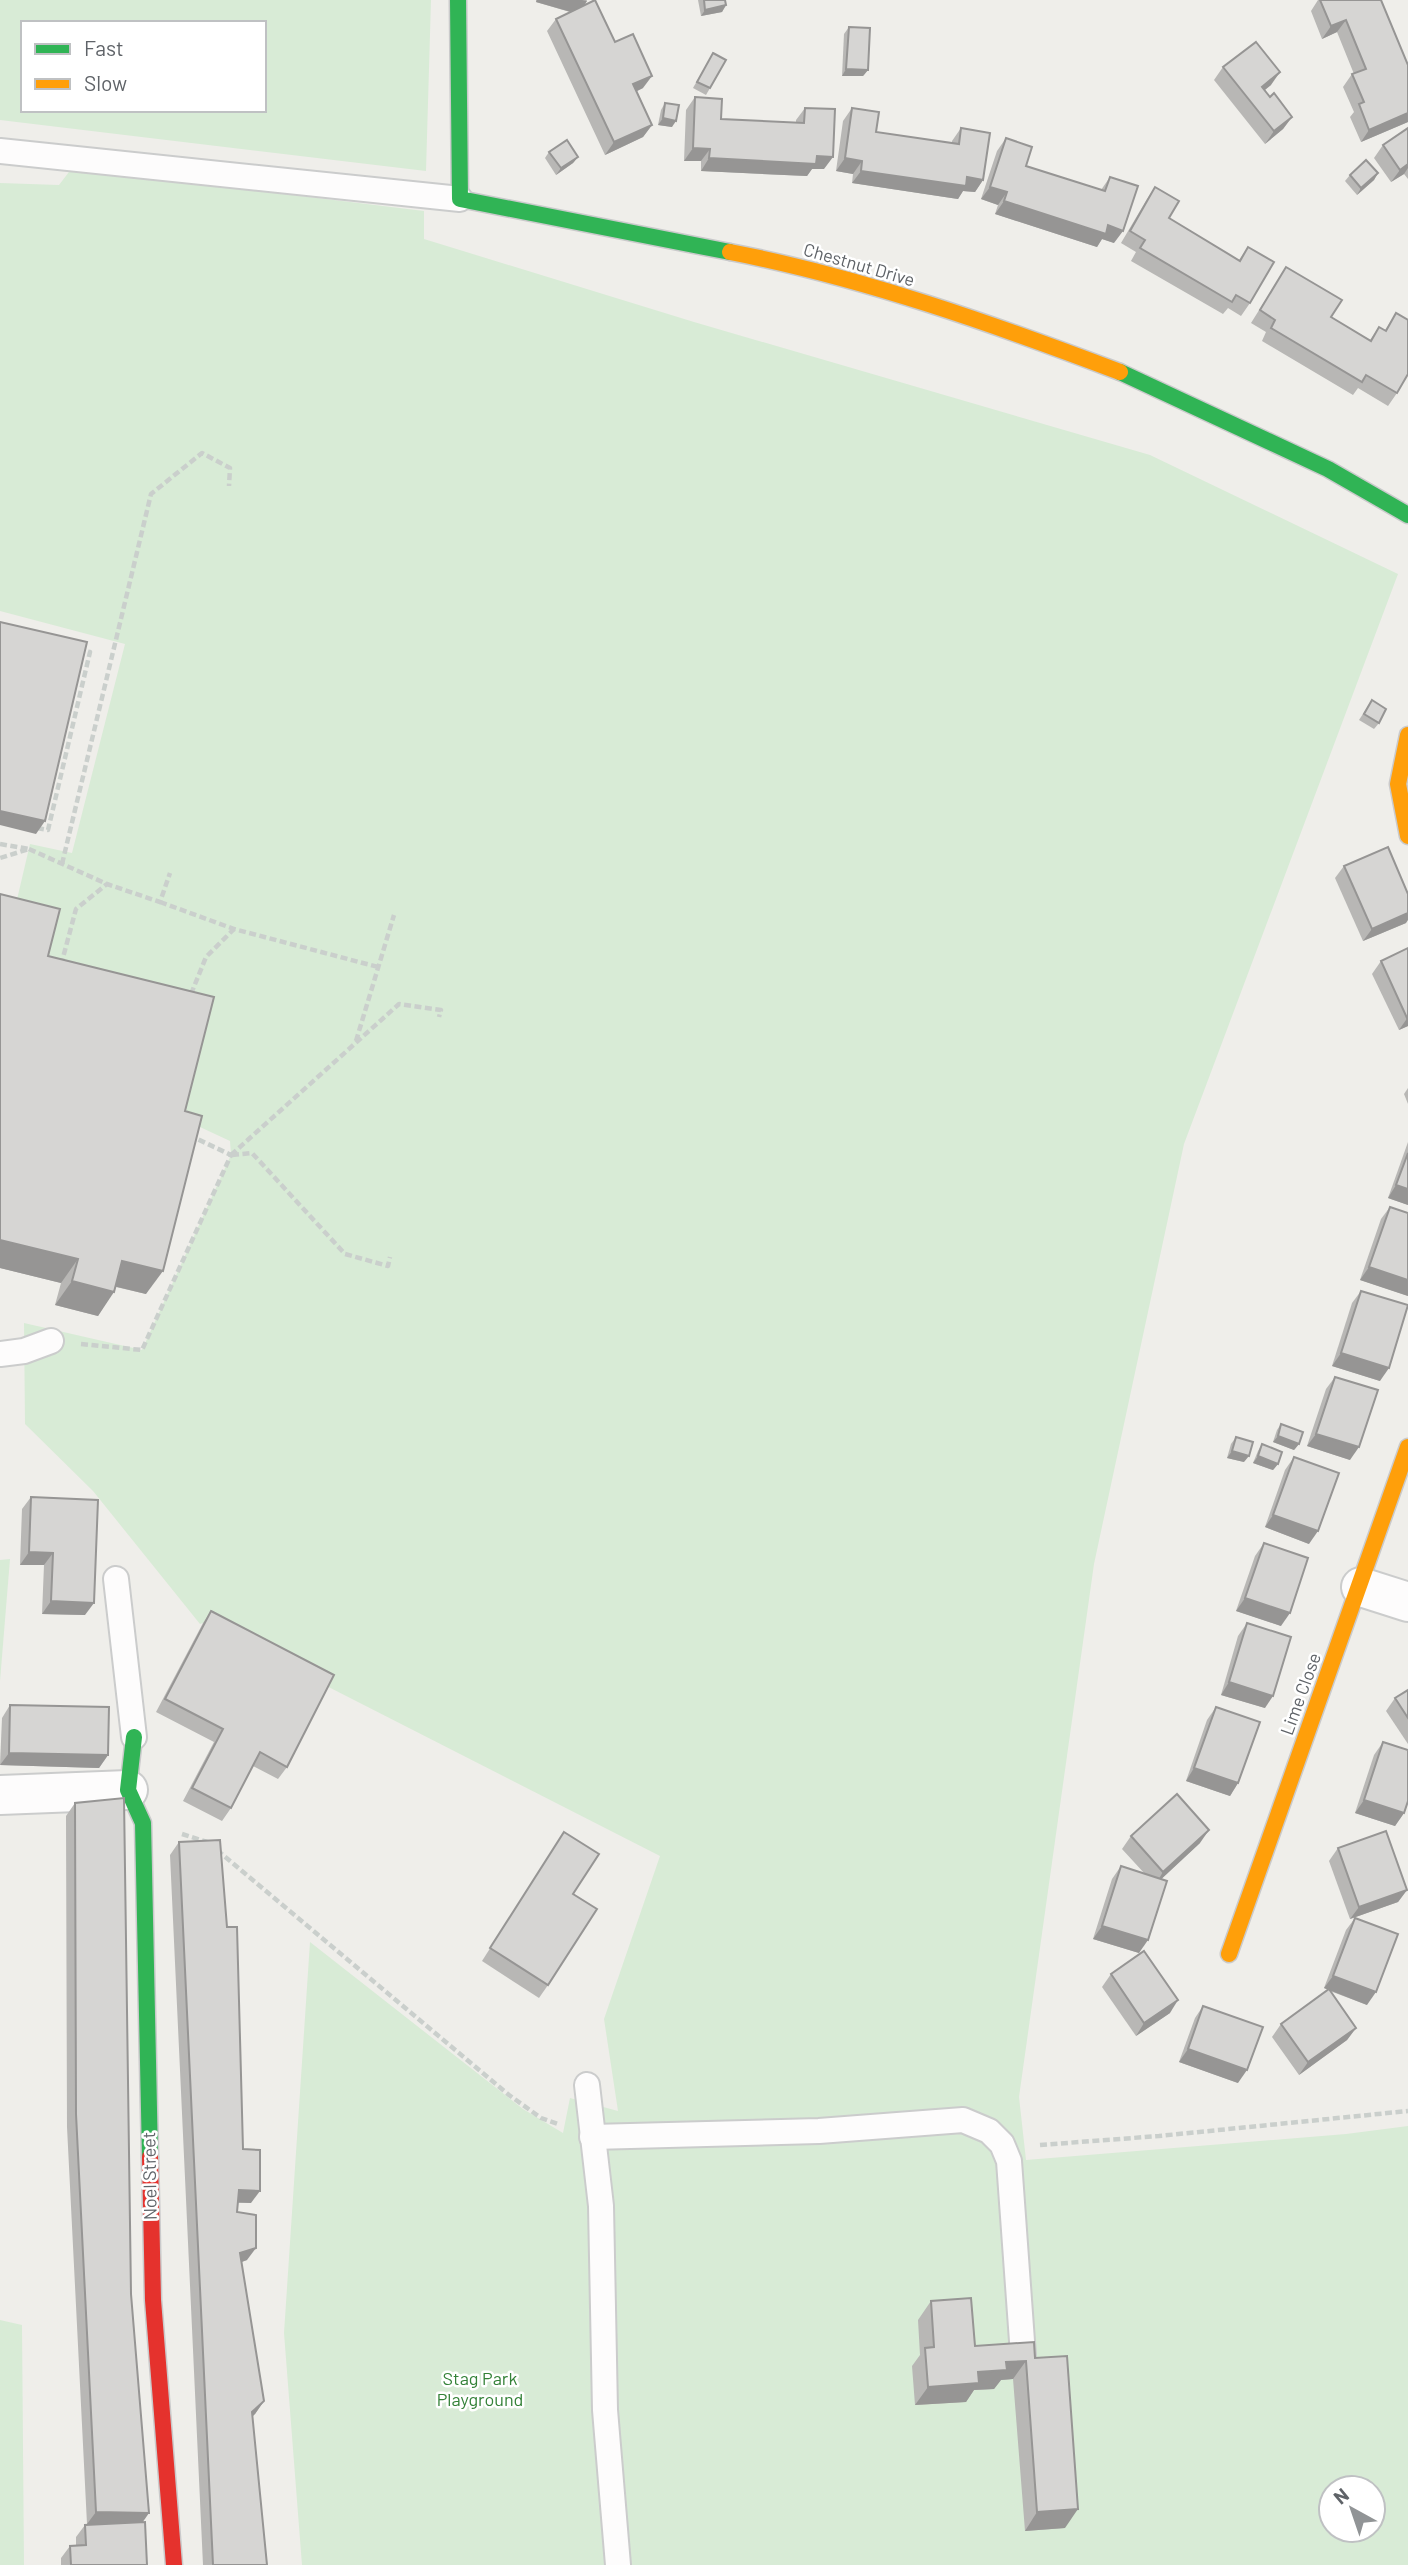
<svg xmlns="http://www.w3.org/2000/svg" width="1408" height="2565" viewBox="0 0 1408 2565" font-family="Barlow,sans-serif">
	<rect width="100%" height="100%" fill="#efeeea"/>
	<g fill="#d8ebd6" fill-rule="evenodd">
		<path d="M0,0H431L426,171L0,120ZM23,23H264V110H23Z"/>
		<path d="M72,168L424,211V239L694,322L1150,455L1398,574L1184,1144L1094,1564L1019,2097L1026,2160L1346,2134L1408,2126V2565H302L284,2333L310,1942L523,2109L563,2133L570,2098L618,2111L604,2019L660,1856L203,1623L200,1624L93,1491L25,1424L24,1323L142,1350L231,1155L230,1141L187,1121L186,1106L206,1019L57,977L11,925L30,844L72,853L125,644L0,611V183L59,185ZM1331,2488H1373V2530H1331Z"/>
		<polygon points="10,1559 0,1681 0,1560"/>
		<polygon points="0,2320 22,2325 24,2565 0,2565"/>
	</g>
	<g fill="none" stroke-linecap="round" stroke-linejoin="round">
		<defs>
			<g id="lane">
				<polyline points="0,151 460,199"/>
				<polyline points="0,1354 24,1351 51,1341"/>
				<polyline points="116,1579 134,1737"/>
				<polyline points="587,2085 601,2206 605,2410 618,2565"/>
				<polyline points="592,2137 819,2131 963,2120 989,2131 1002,2144 1009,2161 1023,2355"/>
			</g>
			<g id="street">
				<polyline points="1361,1587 1408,1602"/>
				<polyline points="0,1795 128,1790"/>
			</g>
			<g id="fast">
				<polyline points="458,0 460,199 730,252"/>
				<polyline points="1120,372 1328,469 1408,515"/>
				<polyline points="134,1737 128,1790 143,1823 150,2157"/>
			</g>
			<g id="slow">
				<path d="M730,252C864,278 993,324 1120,372"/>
				<polyline points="1408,735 1398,784 1408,836"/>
				<polyline points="1229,1954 1408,1447"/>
			</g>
			<polyline id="jam" points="150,2157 153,2300 174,2565"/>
		</defs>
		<use href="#lane" stroke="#cbcccc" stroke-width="28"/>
		<use href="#street" stroke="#cbcccc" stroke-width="42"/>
		<use href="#fast" stroke="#cacacb" stroke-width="19"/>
		<use href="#slow" stroke="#cacacb" stroke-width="19"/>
		<use href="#jam" stroke="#cacacb" stroke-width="19"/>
		<g stroke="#cacfcc" stroke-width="4.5" stroke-dasharray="7 3.5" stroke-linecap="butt">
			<polyline points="37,828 48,830 90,652 79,650"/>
			<polyline points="0,844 29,849 0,858"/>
			<polyline points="29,849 107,884 160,902 170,873"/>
			<polyline points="62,864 151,494 202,453 230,468 229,486"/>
			<polyline points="160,902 234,929 378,967"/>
			<polyline points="61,965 76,909 107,884"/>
			<polyline points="191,994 206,957 234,929"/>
			<polyline points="356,1041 394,915"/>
			<polyline points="231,1155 399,1004 441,1010 439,1017"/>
			<polyline points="232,1155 252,1153 345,1254 388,1266 390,1257"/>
			<polyline points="81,1344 142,1350 231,1155 193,1137"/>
			<polyline points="182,1834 207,1842"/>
			<polyline points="217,1850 509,2095 541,2118 558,2124"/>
			<polyline points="1040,2145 1159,2136 1408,2111"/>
		</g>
		<use href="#lane" stroke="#fdfcfc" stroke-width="24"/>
		<use href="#street" stroke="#fdfcfc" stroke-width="38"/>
		<use href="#fast" stroke="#30b455" stroke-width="16"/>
		<use href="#slow" stroke="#ff9f0a" stroke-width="16"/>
		<use href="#jam" stroke="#e5322d" stroke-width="16"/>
	</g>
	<g fill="#b8b7b5">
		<polygon points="536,0 587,0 585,5 615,42 643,88 637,91 652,125 643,137 605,155 547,31 556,19 570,12 536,2"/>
		<polygon points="698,0 725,0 726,5 722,12 701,16"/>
		<polygon points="1318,0 1381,0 1408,122 1361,142 1350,117 1354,112 1343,87 1352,74 1354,74 1337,32 1322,39 1311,11"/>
		<polygon points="849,27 868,70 863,76 842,76 844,34"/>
		<polygon points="713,53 710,88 706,95 693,88"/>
		<polygon points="1223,67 1271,85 1265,90 1270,97 1292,117 1283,129 1265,144 1214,80"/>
		<polygon points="695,97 721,119 796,123 796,120 805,108 824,169 812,169 807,176 701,171 701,161 684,161 686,110"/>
		<polygon points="665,103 672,127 658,125 661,110"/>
		<polygon points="852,108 876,132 952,143 952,141 961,128 983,180 975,192 963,191 958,199 852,183 853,174 836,171 843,121"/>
		<polygon points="1408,128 1408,179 1404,174 1391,182 1374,158 1383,145"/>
		<polygon points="1006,138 1026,166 1101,190 1110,177 1114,243 1102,239 1097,247 995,214 998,205 981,199 997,151"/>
		<polygon points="549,152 578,157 573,163 556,175 545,158"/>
		<polygon points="1378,173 1374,180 1357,195 1345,181 1350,175"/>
		<polygon points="1155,187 1169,218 1239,260 1248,247 1250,303 1241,316 1228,308 1223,314 1131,261 1136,252 1121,243 1147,199"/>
		<polygon points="1286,267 1331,317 1370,340 1379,327 1385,330 1396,313 1397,393 1388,406 1358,388 1353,395 1262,341 1266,332 1251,323"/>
		<polygon points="1372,700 1379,723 1374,729 1359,720"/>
		<polygon points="1344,866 1406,923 1363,941 1335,878"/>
		<polygon points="0,894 48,956 185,1111 146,1294 116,1287 98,1316 55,1305 61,1283 0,1268"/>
		<polygon points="1408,948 1408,1026 1399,1030 1372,974 1381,961"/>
		<polygon points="1408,1088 1408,1104 1404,1094"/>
		<polygon points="1408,1142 1408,1205 1388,1198"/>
		<polygon points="1390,1207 1408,1296 1360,1280 1381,1219"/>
		<polygon points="1361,1291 1380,1381 1332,1366 1352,1303"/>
		<polygon points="1335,1377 1350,1460 1307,1446 1326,1389"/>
		<polygon points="1281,1424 1299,1444 1294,1450 1273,1442 1277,1430"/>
		<polygon points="1236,1437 1244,1462 1227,1458 1231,1444"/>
		<polygon points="1262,1444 1278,1464 1273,1470 1253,1463 1258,1451"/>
		<polygon points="1294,1457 1309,1544 1265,1527 1285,1470"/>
		<polygon points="31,1497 85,1615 42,1614 44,1565 20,1565 22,1509"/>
		<polygon points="1264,1543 1281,1626 1236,1611 1255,1556"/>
		<polygon points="211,1611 287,1767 278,1779 253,1766 231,1808 222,1821 183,1801 214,1742 156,1712 203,1623"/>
		<polygon points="1247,1623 1265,1708 1221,1695 1238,1636"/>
		<polygon points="1408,1690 1408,1744 1386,1711 1395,1698"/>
		<polygon points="10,1705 108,1755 99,1768 0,1765 2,1718"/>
		<polygon points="1216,1707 1238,1783 1230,1796 1186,1781 1207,1720"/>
		<polygon points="1383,1742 1404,1813 1395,1826 1355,1813 1374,1755"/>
		<polygon points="75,1803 131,2294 143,2522 147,2565 61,2565 61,2558 70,2546 76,2545 76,2537 85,2525 87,2524 67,2127 66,1816"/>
		<polygon points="564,1832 573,1894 548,1985 539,1998 482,1961"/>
		<polygon points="1131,1836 1200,1843 1161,1879 1139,1953 1093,1939 1112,1879 1121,1866 1145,1874 1122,1849"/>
		<polygon points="179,1842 243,2149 251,2203 238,2203 237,2212 247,2260 241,2262 264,2401 255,2414 252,2417 267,2565 203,2565 170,1855"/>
		<polygon points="1338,1848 1407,1890 1398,1902 1350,1919 1329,1861"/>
		<polygon points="1355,1918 1367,2005 1330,1991 1356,2028 1347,2040 1299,2075 1272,2037 1281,2024 1328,1990 1324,1988 1346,1930"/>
		<polygon points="1111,1974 1170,2013 1136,2036 1102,1987"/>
		<polygon points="1203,2006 1238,2083 1179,2062 1195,2018"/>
		<polygon points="931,2301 975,2346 1035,2358 1065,2528 1025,2531 1013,2379 1001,2380 994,2389 974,2390 966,2402 915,2405 912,2366 920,2355 918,2320"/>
	</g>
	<g fill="#969594">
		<polygon points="537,0 582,0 587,1 578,14 536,2"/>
		<polygon points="726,5 722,12 701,16 705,10"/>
		<polygon points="1346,20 1337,32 1322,39 1331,26"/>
		<polygon points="846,69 868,70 863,76 842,76"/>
		<polygon points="1280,72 1271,85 1253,99 1262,87"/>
		<polygon points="652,76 643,88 625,97 633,84"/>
		<polygon points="1408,113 1408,122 1361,142 1369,130"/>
		<polygon points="1292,117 1283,129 1265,144 1274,131"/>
		<polygon points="663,118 676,121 672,127 658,125"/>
		<polygon points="652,125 643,137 605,155 614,142"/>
		<polygon points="693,148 710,149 701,161 684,161"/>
		<polygon points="817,156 833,157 824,169 812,169 807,176 701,171 709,158"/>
		<polygon points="578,157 573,163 556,175 561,168"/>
		<polygon points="845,158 862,161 853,174 836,171"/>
		<polygon points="1408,164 1408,168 1404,174 1391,182 1400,170"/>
		<polygon points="861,171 967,177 983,180 975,192 963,191 958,199 852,183"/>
		<polygon points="1378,173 1374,180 1357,195 1361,188"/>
		<polygon points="990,187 1007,192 998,205 981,199"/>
		<polygon points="1004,201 1108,225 1123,231 1114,243 1102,239 1097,247 995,214"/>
		<polygon points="0,811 45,821 36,834 0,825"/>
		<polygon points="1408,913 1408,920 1406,923 1363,941 1372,929"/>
		<polygon points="1408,1017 1408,1026 1399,1030"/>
		<polygon points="1396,1185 1408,1189 1408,1205 1388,1198"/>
		<polygon points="0,1240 78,1259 61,1283 0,1268"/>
		<polygon points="122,1261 163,1271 146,1294 105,1284"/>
		<polygon points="1369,1267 1408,1280 1408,1296 1360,1280"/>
		<polygon points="72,1281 114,1292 98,1316 55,1305"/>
		<polygon points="1341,1353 1389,1368 1380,1381 1332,1366"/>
		<polygon points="1316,1434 1359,1447 1350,1460 1307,1446"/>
		<polygon points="1278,1436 1299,1444 1294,1450 1273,1442"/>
		<polygon points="1232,1451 1249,1456 1244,1462 1227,1458"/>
		<polygon points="1258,1456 1278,1464 1273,1470 1253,1463"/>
		<polygon points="1273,1515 1318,1531 1309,1544 1265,1527"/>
		<polygon points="29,1552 53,1553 44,1565 20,1565"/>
		<polygon points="1245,1598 1290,1613 1281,1626 1236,1611"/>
		<polygon points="51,1601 94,1603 85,1615 42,1614"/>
		<polygon points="1229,1682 1273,1696 1265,1708 1221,1695"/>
		<polygon points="9,1753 108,1755 99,1768 0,1765"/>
		<polygon points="1194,1768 1238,1783 1230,1796 1186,1781"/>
		<polygon points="1364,1800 1404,1813 1395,1826 1355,1813"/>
		<polygon points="1209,1830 1200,1843 1155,1885 1163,1872"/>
		<polygon points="1407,1890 1398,1902 1350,1919 1359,1907"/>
		<polygon points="1102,1926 1148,1940 1139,1953 1093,1939"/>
		<polygon points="1333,1976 1376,1992 1367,2005 1324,1988"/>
		<polygon points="1178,2000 1170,2013 1136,2036 1144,2023"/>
		<polygon points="1356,2028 1347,2040 1299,2075 1308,2062"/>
		<polygon points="1188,2049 1247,2070 1238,2083 1179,2062"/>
		<polygon points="239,2190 260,2191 251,2203 230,2202"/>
		<polygon points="256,2248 247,2260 231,2266 240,2253"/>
		<polygon points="1026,2361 1013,2379 1001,2380 994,2389 974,2390 966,2402 915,2405 928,2387 978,2372 1006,2362"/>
		<polygon points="264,2401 255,2414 243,2424 252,2412"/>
		<polygon points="1078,2509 1065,2528 1025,2531 1037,2512"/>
		<polygon points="96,2512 149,2513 140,2526 87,2524"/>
	</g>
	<g fill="#d6d5d3" stroke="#969594" stroke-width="2">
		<polygon points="595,0 615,42 633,34 652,76 633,84 652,125 614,142 556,19"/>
		<polygon points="704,0 725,0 726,5 705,10"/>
		<polygon points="1320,0 1381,0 1408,65 1408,113 1369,130 1359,104 1364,102 1352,74 1366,69 1346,20 1331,26"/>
		<polygon points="849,27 870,28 868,70 846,69"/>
		<polygon points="1256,42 1280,72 1262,87 1270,97 1274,93 1292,117 1274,131 1223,67"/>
		<polygon points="713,53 726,60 710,88 697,82"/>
		<polygon points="695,97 722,99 721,119 804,123 805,108 835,109 833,157 817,156 816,164 709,158 710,149 693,148"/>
		<polygon points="665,103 679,105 676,121 663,118"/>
		<polygon points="852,108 879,112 876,132 959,144 961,128 990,133 983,180 967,177 966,186 861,171 862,161 845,158"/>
		<polygon points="1408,128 1408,164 1400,170 1383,145"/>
		<polygon points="1006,138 1032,147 1026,166 1105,191 1110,177 1138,186 1123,231 1108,225 1106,234 1004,201 1007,192 990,187"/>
		<polygon points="567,140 578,157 561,168 549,152"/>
		<polygon points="1366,160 1378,173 1361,188 1350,175"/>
		<polygon points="1155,187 1179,201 1169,218 1240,261 1248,247 1274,262 1250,303 1236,295 1232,302 1140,248 1145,240 1130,231"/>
		<polygon points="1286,267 1342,300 1331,317 1371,341 1379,327 1386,331 1396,313 1408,320 1408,374 1397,393 1366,375 1362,382 1271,328 1275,320 1260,310"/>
		<polygon points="0,622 87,642 45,821 0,811"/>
		<polygon points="1372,700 1386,709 1379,723 1364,714"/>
		<polygon points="1388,847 1408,894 1408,913 1372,929 1344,866"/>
		<polygon points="0,894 60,909 48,956 214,997 185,1111 202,1116 163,1271 122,1261 114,1292 72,1281 78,1259 0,1240"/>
		<polygon points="1408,948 1408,1017 1407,1018 1381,961"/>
		<polygon points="1408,1153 1408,1189 1396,1185"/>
		<polygon points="1390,1207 1408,1213 1408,1280 1369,1267"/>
		<polygon points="1361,1291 1408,1305 1389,1368 1341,1353"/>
		<polygon points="1335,1377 1378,1390 1359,1447 1316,1434"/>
		<polygon points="1281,1424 1303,1432 1299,1444 1278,1436"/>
		<polygon points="1236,1437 1253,1442 1249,1456 1232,1451"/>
		<polygon points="1262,1444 1282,1452 1278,1464 1258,1456"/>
		<polygon points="1294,1457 1339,1473 1318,1531 1273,1515"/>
		<polygon points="31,1497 98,1500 94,1603 51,1601 53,1553 29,1552"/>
		<polygon points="1264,1543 1308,1558 1290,1613 1245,1598"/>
		<polygon points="211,1611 334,1675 287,1767 260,1752 231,1808 192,1788 223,1729 165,1699"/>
		<polygon points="1247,1623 1291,1637 1273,1696 1229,1682"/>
		<polygon points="1408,1690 1408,1718 1395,1698"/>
		<polygon points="10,1705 109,1707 108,1755 9,1753"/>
		<polygon points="1216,1707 1260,1722 1238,1783 1194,1768"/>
		<polygon points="1383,1742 1408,1750 1408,1801 1404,1813 1364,1800"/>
		<polygon points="1177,1794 1209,1830 1163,1872 1131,1836"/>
		<polygon points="124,1798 131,2294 149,2513 96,2512 76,2114 75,1803"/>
		<polygon points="1386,1831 1407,1890 1359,1907 1338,1848"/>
		<polygon points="564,1832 599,1854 573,1894 597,1909 548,1985 490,1948"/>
		<polygon points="220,1840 227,1927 237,1927 243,2149 260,2150 260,2191 239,2190 237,2212 256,2215 256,2248 240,2253 264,2401 252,2412 267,2565 213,2565 179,1842"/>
		<polygon points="1121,1866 1167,1881 1148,1940 1102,1926"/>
		<polygon points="1355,1918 1398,1934 1376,1992 1333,1976"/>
		<polygon points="1144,1951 1178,2000 1144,2023 1111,1974"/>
		<polygon points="1329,1989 1356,2028 1308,2062 1281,2024"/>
		<polygon points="1203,2006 1263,2027 1247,2070 1188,2049"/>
		<polygon points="971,2298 975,2346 1034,2342 1035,2358 1067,2356 1078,2509 1037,2512 1026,2361 1006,2362 1007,2370 978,2372 979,2383 928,2387 925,2348 934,2347 931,2301"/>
		<polygon points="145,2522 147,2565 71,2565 70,2546 86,2545 85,2525"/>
	</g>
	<g text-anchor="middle" stroke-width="5" stroke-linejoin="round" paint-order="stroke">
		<g font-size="18" fill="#5f6368" stroke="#fff">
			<text transform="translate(859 265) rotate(16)" y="6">Chestnut Drive</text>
			<text transform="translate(1301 1694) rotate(-70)" y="6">Lime Close</text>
			<text transform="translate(150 2176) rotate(-91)" y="6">Noel Street</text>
		</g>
		<g font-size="18" fill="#348238" stroke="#fff">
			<text x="480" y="2385">Stag Park<tspan x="480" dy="21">Playground</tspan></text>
		</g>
	</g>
	<rect x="21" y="21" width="245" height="91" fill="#ffffff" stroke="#bfc1c3" stroke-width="2"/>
	<rect x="35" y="44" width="35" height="10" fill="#30b455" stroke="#bfc1c3" stroke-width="2"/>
	<text x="84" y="56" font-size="21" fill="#5f6368">Fast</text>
	<rect x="35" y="79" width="35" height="10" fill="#ff9f0a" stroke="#bfc1c3" stroke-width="2"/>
	<text x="84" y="91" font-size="21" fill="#5f6368">Slow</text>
	<g transform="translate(1352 2509) rotate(320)"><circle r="33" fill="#ffffff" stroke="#bfc1c3" stroke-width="2"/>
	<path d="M0-5L12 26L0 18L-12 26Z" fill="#919496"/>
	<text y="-10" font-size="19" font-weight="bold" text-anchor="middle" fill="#5f6368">N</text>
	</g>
</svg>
